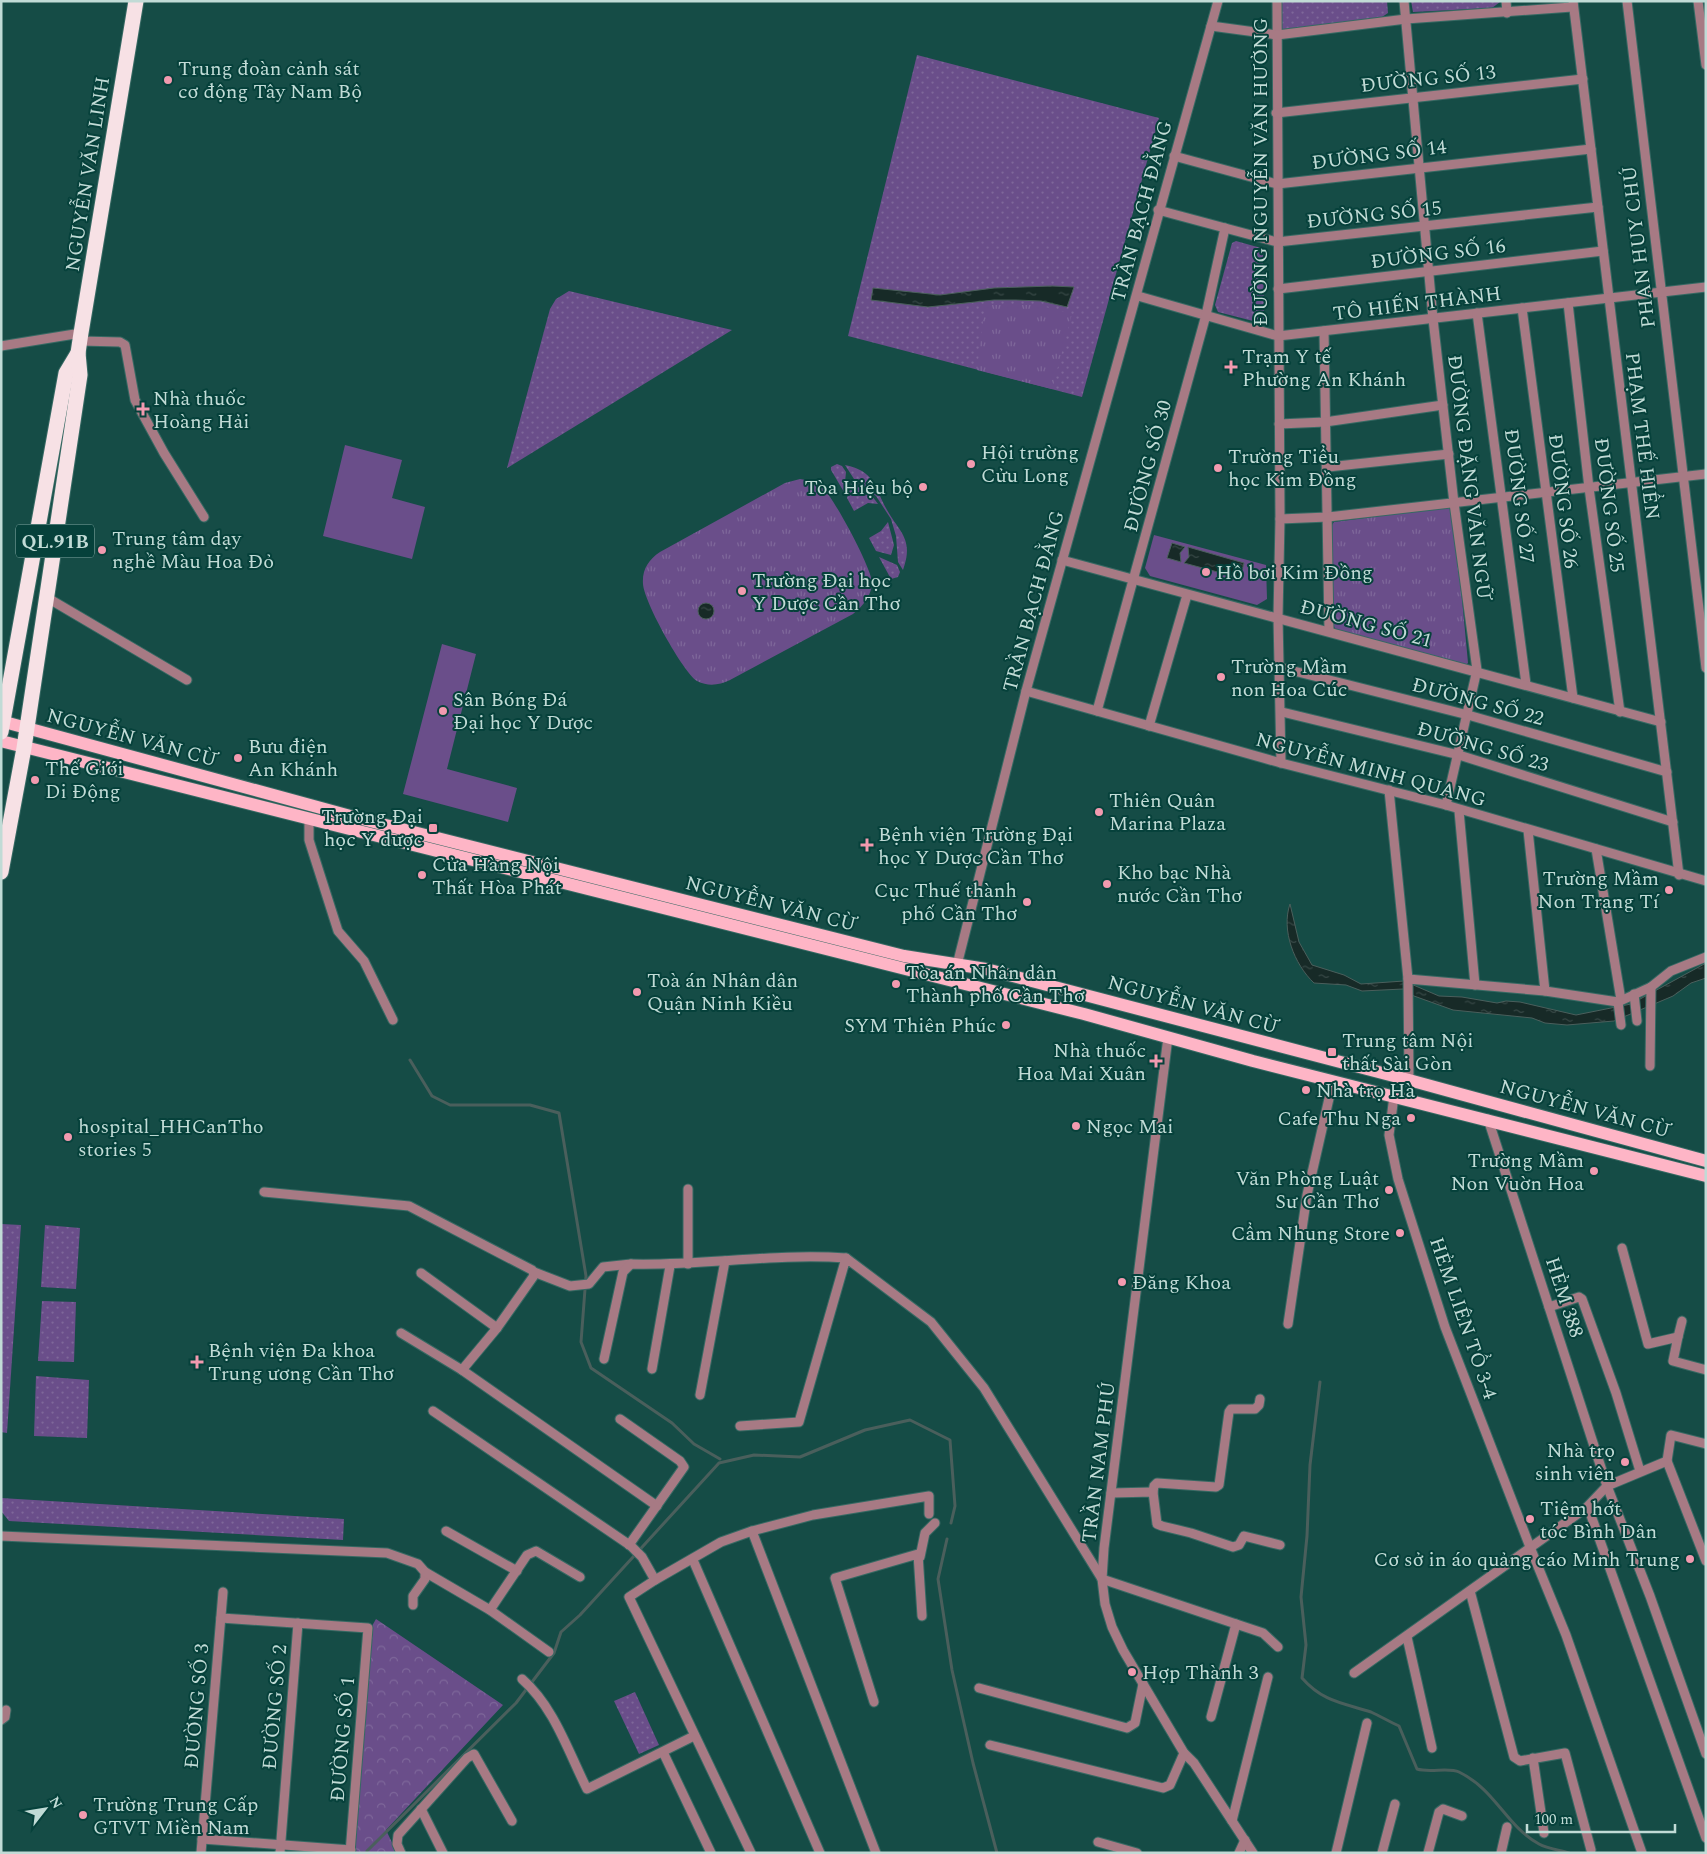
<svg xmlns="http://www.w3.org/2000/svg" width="1707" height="1854" viewBox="0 0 1707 1854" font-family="Spectral,serif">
	<defs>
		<pattern id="grass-dots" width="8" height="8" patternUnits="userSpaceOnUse" patternTransform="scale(1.25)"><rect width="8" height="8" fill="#6a4e8a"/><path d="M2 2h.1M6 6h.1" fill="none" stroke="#7e679a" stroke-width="1.8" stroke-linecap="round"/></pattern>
		<pattern id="forest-crowns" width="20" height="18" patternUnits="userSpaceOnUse" patternTransform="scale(1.25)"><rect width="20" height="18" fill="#6a4e8a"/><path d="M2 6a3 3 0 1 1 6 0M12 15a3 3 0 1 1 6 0" fill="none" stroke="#7e679a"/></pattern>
		<pattern id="park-tufts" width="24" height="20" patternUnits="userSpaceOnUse" patternTransform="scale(1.25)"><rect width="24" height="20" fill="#6a4e8a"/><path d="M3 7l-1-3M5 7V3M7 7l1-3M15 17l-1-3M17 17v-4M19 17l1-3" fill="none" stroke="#7e679a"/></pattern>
		<pattern id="water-ripples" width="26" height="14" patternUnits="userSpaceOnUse" patternTransform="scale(1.25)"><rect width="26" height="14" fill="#172a27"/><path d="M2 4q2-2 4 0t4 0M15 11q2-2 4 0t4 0" fill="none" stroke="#374846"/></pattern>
	</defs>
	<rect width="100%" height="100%" fill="#154c46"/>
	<g fill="url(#grass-dots)">
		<polygon points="1279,1 1387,1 1388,13 1382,17 1284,31 1279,28"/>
		<polygon points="1411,1 1499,1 1500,2 1492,8 1413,12"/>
		<polygon points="917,55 1159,118 1082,397 848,336"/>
		<polygon points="1236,241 1261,248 1263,253 1264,319 1257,322 1218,312 1215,305 1232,243"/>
		<polygon points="569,291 732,330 507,468 550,309 556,299"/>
		<polygon points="837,464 842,466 846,472 844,492 831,470 831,467"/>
		<path d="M845,465C875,471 874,487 887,510C900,533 914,539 903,570L898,562L896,536L891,519L876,496L854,479Z"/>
		<polygon points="853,481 872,496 878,504 868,503 854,511 847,498"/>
		<polygon points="888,522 894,545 891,555 876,551 869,538 881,531"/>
		<polygon points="879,557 897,565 900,572 898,577 891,579"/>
		<polygon points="1,1224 21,1225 7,1433 1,1432"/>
		<polygon points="45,1225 80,1228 76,1289 41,1287"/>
		<polygon points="42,1301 76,1302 74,1362 38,1361"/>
		<polygon points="36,1376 89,1380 87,1438 34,1436"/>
		<polygon points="1,1498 344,1519 343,1540 9,1521 1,1511"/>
		<polygon points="635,1692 659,1745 639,1754 614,1701"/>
	</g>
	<polygon fill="url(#forest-crowns)" points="376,1619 503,1705 386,1830 397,1853 355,1853 372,1626"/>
	<g fill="url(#park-tufts)">
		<polygon points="985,305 1038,305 1072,314 1052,389 977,370"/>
		<path d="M800,479C808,480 815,482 822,487C833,496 871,567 872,582C872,595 863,606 853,614L730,680C719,685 709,687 697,681C683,672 644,602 643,584C642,570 648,560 660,552L785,483Z"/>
		<polygon points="1448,507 1452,510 1455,524 1468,663 1465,666 1336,631 1333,624 1332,525 1334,522"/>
	</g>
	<g fill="#6a4e8a">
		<polygon points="345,445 402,460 392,498 425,507 412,559 323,536"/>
		<polygon points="1154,535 1266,565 1267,599 1257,605 1150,576 1145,568"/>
		<polygon points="442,644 476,654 447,769 517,788 508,822 403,794"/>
	</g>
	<g fill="url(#water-ripples)" stroke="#4a5f5c">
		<polygon points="1052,286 1074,287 1067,307 1041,301 1016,300 994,300 928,307 871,300 873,288 940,295 994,288"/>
		<polygon points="1172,543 1185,547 1180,553 1181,562 1167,558"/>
		<polygon points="1188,547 1244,563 1240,578 1184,563 1189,557"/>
		<circle cx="706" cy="611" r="8"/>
		<path d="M1290,904L1299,942L1312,965L1344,975L1361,984L1404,981L1439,996L1462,997L1497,1003L1506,1001L1520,1002L1576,1015L1631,1004L1706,963V978L1691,983L1673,996L1614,1021L1567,1025L1545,1023L1532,1018L1453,1010L1414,996L1403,989L1362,991L1346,985L1314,983C1294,964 1281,930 1290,904Z"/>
	</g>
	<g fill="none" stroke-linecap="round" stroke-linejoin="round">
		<g stroke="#4a5f5c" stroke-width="3">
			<polyline points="410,1060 432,1096 450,1105 530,1105 559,1113 586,1276 581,1342 591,1368 672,1423 694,1444 720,1459"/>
			<path d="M1320,1382L1310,1465L1307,1536L1301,1597L1306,1645L1302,1678C1323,1702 1343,1703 1371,1712C1380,1716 1390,1722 1399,1726L1417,1769C1430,1773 1449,1767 1459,1772C1496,1790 1505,1825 1539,1844C1548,1849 1560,1850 1569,1853"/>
			<polyline points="947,1539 938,1579 952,1670 973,1763 997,1853"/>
			<polyline points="367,1851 516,1703 554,1653 561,1632 580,1615 719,1463 754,1455 800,1457 865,1430 910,1420 950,1440 955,1506 951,1523"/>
		</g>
		<defs>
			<g id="minor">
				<polyline points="1277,1 1280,519 1278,617 1281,763"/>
				<polyline points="1404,1 1433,319 1454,503 1477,670 1446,805"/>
				<polyline points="1506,1 1507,13"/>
				<polyline points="1573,1 1679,875"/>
				<polyline points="1627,1 1706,668"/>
				<polyline points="1698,1 1706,65"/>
				<polyline points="1211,26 1277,35 1406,19 1572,7 1573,5"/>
				<polyline points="1276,113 1583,79"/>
				<polyline points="1174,156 1277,184 1591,149"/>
				<polyline points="1158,210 1277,242 1598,207"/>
				<polyline points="1278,289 1603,251"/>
				<polyline points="1138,296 1278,336 1706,287"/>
				<polyline points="1568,303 1589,488 1620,712"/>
				<polyline points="1522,308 1573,698"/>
				<polyline points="1477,313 1526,684"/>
				<polyline points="1324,331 1329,631"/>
				<polyline points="81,341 120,342 125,345 135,400 164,453 204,517"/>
				<polyline points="1,346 81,333"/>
				<polyline points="1279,424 1325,422 1443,405"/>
				<polyline points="1328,467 1449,454"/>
				<polyline points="1280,519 1328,517 1706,474"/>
				<polyline points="1062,560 1661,722"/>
				<polyline points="46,597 187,680"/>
				<polyline points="1278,667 1468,715 1667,772"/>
				<polyline points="1026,691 1281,763 1446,805 1706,881"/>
				<polyline points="1097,711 1206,315 1225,228"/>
				<polyline points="1282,712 1459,755 1673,822"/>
				<polyline points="1149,726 1187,595"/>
				<polyline points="1389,790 1408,979 1409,1080"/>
				<polyline points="1459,811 1475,985"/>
				<polyline points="309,820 309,840 338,931 364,961 393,1020"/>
				<polyline points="1528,830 1545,991"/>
				<polyline points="1596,849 1621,1000"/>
				<polyline points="1408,979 1545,991 1618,1002 1651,987 1650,1066"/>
				<polyline points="953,981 1026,691 1218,1"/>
				<polyline points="1651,987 1671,971 1706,957"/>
				<polyline points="1634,994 1637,1021"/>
				<polyline points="1618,1002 1621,1025"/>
				<polyline points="1168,1037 1104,1548 1102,1579 1105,1604 1112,1627 1123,1650 1184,1753 1194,1763 1253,1853"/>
				<polyline points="1394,1096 1389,1135 1398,1179 1445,1327 1530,1547 1566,1635 1642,1853"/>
				<polyline points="1488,1119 1607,1486 1650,1596 1706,1754"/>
				<polyline points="264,1192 409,1206 532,1270 534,1274 533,1277 497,1328 462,1370"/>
				<polyline points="1622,1248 1648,1344 1678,1337 1673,1361 1706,1370"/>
				<polyline points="688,1264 688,1189"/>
				<polyline points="534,1272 570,1286 589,1284 603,1267 631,1264"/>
				<polyline points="421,1273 497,1328"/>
				<polyline points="1549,1307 1579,1297 1582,1299 1616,1393 1640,1471"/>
				<polyline points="1288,1324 1307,1195 1333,1081"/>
				<polyline points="401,1333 462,1370 657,1506"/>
				<polyline points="1678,1337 1682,1321"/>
				<path d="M604,1359L623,1272L631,1264C703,1266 774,1253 846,1258"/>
				<polyline points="652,1369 670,1266"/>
				<polyline points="700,1395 725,1261"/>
				<polyline points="433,1411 631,1546 642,1557 655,1580"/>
				<polyline points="620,1419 680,1461 684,1467 629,1545"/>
				<polyline points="740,1426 799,1422 846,1258 931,1322 984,1388 1102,1579 1236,1624 1211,1717"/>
				<polyline points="1706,1444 1671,1435 1667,1461 1706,1561"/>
				<polyline points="1153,1492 1154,1486 1157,1483 1216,1487 1219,1485 1229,1412 1231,1409 1255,1409 1259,1405 1260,1399"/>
				<polyline points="1111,1493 1153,1492 1157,1524 1162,1526 1191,1533 1233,1547 1239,1545 1244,1536 1280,1545"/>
				<polyline points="1588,1507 1706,1838"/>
				<polyline points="446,1531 517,1571"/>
				<polyline points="752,1531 876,1853"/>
				<polyline points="1,1536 387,1553 418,1564 425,1572 425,1579 413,1596 413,1605"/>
				<polyline points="920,1557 925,1533 935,1523"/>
				<polyline points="693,1560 820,1853"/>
				<polyline points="425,1572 490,1610 549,1652"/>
				<polyline points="1470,1591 1514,1757 1520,1761 1565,1753 1591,1850"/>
				<polyline points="490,1610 527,1555 536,1551 580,1577"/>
				<polyline points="221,1618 368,1628 350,1853"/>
				<polyline points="1236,1624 1263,1633 1278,1647"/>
				<polyline points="1407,1637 1432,1748"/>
				<polyline points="1354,1673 1586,1508 1607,1486 1667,1461"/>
				<path d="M522,1679C554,1707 568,1751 587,1789L694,1736"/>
				<polyline points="979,1688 1127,1728 1135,1723 1143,1684"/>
				<polyline points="874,1702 835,1578 918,1554 922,1616"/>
				<polyline points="1,1720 5,1717 6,1710"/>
				<polyline points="990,1745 1163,1788 1170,1785 1184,1753"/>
				<polyline points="663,1752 711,1853"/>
				<polyline points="1533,1758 1544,1833"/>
				<polyline points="421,1809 443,1853"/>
				<polyline points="1232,1821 1268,1677"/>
				<polyline points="202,1839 351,1850"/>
				<polyline points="1098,1842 1137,1853"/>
				<polyline points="201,1853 223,1592"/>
				<polyline points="280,1853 298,1623"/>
				<polyline points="401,1853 397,1844 398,1835 467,1758 474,1754 512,1821"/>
				<polyline points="751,1853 629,1597 655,1580 721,1542 752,1531 813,1515 929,1496 929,1514"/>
				<polyline points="1239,1853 1245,1840"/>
				<polyline points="1336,1853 1367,1723"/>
				<polyline points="1382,1853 1395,1804"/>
				<polyline points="1428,1853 1439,1812 1443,1809 1462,1816"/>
				<polyline points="1501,1853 1507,1827"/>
			</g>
			<g id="major">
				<polyline points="1,721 354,817 904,956 986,969 1409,1080 1706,1161"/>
				<polyline points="1,741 1084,1014 1253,1061 1706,1176"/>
			</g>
			<g id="highway">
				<polyline points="1,732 66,373 78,353"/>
				<polyline points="1,872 24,748 80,375 78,353 81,333 136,1"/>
			</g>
		</defs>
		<use href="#minor" stroke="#376963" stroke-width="11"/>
		<use href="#major" stroke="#376963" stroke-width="14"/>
		<use href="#highway" stroke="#376963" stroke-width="17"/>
		<use href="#minor" stroke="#a77a84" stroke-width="9"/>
		<use href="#major" stroke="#feb5c6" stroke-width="12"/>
		<use href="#highway" stroke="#f7e1e5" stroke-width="15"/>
	</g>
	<g fill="#f29aaf" stroke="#06413b" stroke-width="2">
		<circle cx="168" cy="80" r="5"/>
		<path d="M1228.5 359.5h5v5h5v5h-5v5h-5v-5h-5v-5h5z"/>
		<path d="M140.5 401.5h5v5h5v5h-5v5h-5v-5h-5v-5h5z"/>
		<circle cx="971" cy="464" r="5"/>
		<circle cx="1218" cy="468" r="5"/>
		<circle cx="923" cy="487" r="5"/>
		<circle cx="102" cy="550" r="5"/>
		<circle cx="1206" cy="572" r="5"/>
		<circle cx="742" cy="591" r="5"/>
		<circle cx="1221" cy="677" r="5"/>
		<circle cx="443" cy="711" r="5"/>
		<circle cx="238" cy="758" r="5"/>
		<circle cx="35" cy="780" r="5"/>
		<circle cx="1099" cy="812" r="5"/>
		<rect x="428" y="823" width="10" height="10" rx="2.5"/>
		<path d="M864.5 837.5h5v5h5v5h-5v5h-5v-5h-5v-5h5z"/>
		<circle cx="422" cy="875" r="5"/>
		<circle cx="1107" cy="884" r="5"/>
		<circle cx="1669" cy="890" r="5"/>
		<circle cx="1027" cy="902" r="5"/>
		<circle cx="896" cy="984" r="5"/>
		<circle cx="637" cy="992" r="5"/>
		<circle cx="1006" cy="1025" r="5"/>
		<rect x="1327" y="1047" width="10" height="10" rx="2.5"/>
		<path d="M1153.5 1053.5h5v5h5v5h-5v5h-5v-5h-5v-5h5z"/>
		<circle cx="1306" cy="1090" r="5"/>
		<circle cx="1411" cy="1118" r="5"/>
		<circle cx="1076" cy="1126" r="5"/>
		<circle cx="68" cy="1137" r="5"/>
		<circle cx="1594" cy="1171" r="5"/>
		<circle cx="1389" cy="1190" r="5"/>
		<circle cx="1400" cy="1233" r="5"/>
		<circle cx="1122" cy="1282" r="5"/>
		<path d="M194.5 1354.5h5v5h5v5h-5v5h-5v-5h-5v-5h5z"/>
		<circle cx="1625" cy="1462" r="5"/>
		<circle cx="1530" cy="1519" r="5"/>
		<circle cx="1690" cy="1559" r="5"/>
		<circle cx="1132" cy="1672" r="5"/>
		<circle cx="83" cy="1815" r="5"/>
	</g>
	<g text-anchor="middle" stroke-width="4" stroke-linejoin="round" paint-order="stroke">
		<rect fill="#06413b" stroke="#89ada8" stroke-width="1" x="16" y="524.5" width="78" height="33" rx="4"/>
		<g font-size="19" font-weight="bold" fill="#c1dbd6">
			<text x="55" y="548">QL.91B</text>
		</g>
		<g font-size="20" fill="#c1dbd6" stroke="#06413b" text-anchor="start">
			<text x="178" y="75">Trung đoàn cảnh sát<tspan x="178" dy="23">cơ động Tây Nam Bộ</tspan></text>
			<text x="1242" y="363">Trạm Y tế<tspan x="1242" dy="23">Phường An Khánh</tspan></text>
			<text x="153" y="405">Nhà thuốc<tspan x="153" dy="23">Hoàng Hải</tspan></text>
			<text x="981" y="459">Hội trường<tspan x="981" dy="23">Cửu Long</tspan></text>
			<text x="1228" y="463">Trường Tiểu<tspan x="1228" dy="23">học Kim Đồng</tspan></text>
			<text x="913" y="494" text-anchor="end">Tòa Hiệu bộ</text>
			<text x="112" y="545">Trung tâm dạy<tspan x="112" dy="23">nghề Màu Hoa Đỏ</tspan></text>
			<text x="1216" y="579">Hồ bơi Kim Đồng</text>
			<text x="752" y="587">Trường Đại học<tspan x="752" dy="23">Y Dược Cần Thơ</tspan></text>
			<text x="1231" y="673">Trường Mầm<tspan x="1231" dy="23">non Hoa Cúc</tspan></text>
			<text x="453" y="706">Sân Bóng Đá<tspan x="453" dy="23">Đại học Y Dược</tspan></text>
			<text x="248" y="753">Bưu điện<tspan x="248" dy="23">An Khánh</tspan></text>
			<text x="45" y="775">Thế Giới<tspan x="45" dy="23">Di Động</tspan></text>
			<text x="1109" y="807">Thiên Quân<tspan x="1109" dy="23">Marina Plaza</tspan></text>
			<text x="423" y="823" text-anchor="end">Trường Đại<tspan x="423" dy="23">học Y dược</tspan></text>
			<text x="878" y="841">Bệnh viện Trường Đại<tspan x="878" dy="23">học Y Dược Cần Thơ</tspan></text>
			<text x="432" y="871">Cửa Hàng Nội<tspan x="432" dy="23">Thất Hòa Phát</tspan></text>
			<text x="1117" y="879">Kho bạc Nhà<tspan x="1117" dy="23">nước Cần Thơ</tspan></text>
			<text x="1659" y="885" text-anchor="end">Trường Mầm<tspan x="1659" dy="23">Non Trạng Tí</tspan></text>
			<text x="1017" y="897" text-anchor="end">Cục Thuế thành<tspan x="1017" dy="23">phố Cần Thơ</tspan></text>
			<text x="906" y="979">Tòa án Nhân dân<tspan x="906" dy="23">Thành phố Cần Thơ</tspan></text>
			<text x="647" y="987">Toà án Nhân dân<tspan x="647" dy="23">Quận Ninh Kiều</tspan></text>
			<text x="996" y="1032" text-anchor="end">SYM Thiên Phúc</text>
			<text x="1342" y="1047">Trung tâm Nội<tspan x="1342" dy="23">thất Sài Gòn</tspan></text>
			<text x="1146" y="1057" text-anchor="end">Nhà thuốc<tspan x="1146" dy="23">Hoa Mai Xuân</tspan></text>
			<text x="1316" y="1097">Nhà trọ Hà</text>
			<text x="1401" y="1125" text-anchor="end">Cafe Thu Nga</text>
			<text x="78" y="1133">hospital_HHCanTho<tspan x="78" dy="23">stories 5</tspan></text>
			<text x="1086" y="1133">Ngọc Mai</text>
			<text x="1584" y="1167" text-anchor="end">Trường Mầm<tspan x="1584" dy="23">Non Vuờn Hoa</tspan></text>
			<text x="1379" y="1185" text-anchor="end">Văn Phòng Luật<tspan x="1379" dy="23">Sư Cần Thơ</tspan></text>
			<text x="1390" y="1240" text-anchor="end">Cẩm Nhung Store</text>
			<text x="1132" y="1289">Đăng Khoa</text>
			<text x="208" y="1357">Bệnh viện Đa khoa<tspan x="208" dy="23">Trung ương Cần Thơ</tspan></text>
			<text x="1615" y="1457" text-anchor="end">Nhà trọ<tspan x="1615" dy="23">sinh viên</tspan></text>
			<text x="1540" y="1515">Tiệm hớt<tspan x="1540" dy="23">tóc Bình Dân</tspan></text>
			<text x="1680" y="1566" text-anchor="end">Cơ sở in áo quảng cáo Minh Trung</text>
			<text x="1142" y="1679">Hợp Thành 3</text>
			<text x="93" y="1811">Trường Trung Cấp<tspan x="93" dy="23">GTVT Miền Nam</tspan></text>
		</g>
		<g font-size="20" fill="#c1dbd6" stroke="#06413b">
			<text transform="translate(1428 78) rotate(-6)" y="7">ĐƯỜNG SỐ 13</text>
			<text transform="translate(1379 154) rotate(-7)" y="7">ĐƯỜNG SỐ 14</text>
			<text transform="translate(1260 172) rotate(-90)" y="7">ĐƯỜNG NGUYỄN VĂN HƯỞNG</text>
			<text transform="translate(87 174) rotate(-81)" y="7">NGUYỄN VĂN LINH</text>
			<text transform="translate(1141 211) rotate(-75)" y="7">TRẦN BẠCH ĐẰNG</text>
			<text transform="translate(1374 214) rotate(-6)" y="7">ĐƯỜNG SỐ 15</text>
			<text transform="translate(1638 247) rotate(-97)" y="7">PHAN HUY CHÚ</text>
			<text transform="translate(1438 253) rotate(-7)" y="7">ĐƯỜNG SỐ 16</text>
			<text transform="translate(1417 303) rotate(-7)" y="7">TÔ HIẾN THÀNH</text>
			<text transform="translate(1643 436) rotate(83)" y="7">PHẠM THẾ HIỂN</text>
			<text transform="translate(1147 466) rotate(-75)" y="7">ĐƯỜNG SỐ 30</text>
			<text transform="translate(1470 477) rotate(83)" y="7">ĐƯỜNG ĐẶNG VĂN NGỮ</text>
			<text transform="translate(1520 496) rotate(83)" y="7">ĐƯỜNG SỐ 27</text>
			<text transform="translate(1564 501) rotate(83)" y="7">ĐƯỜNG SỐ 26</text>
			<text transform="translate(1610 505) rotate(83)" y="7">ĐƯỜNG SỐ 25</text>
			<text transform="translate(1033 601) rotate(-75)" y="7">TRẦN BẠCH ĐẰNG</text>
			<text transform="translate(1366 623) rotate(15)" y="7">ĐƯỜNG SỐ 21</text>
			<text transform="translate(1478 701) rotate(15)" y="7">ĐƯỜNG SỐ 22</text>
			<text transform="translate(132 737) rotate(15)" y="7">NGUYỄN VĂN CỪ</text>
			<text transform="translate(1483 746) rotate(16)" y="7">ĐƯỜNG SỐ 23</text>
			<text transform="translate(1371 769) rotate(15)" y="7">NGUYỄN MINH QUANG</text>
			<text transform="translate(771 903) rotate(14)" y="7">NGUYỄN VĂN CỪ</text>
			<text transform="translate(1193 1004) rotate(15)" y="7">NGUYỄN VĂN CỪ</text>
			<text transform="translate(1585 1108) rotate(15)" y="7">NGUYỄN VĂN CỪ</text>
			<text transform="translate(1565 1297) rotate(72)" y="7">HẺM 388</text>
			<text transform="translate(1464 1318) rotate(71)" y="7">HẺM LIÊN TỔ 3-4</text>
			<text transform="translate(1098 1462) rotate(-83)" y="7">TRẦN NAM PHÚ</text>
			<text transform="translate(196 1706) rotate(-85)" y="7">ĐƯỜNG SỐ 3</text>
			<text transform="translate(274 1707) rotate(-85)" y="7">ĐƯỜNG SỐ 2</text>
			<text transform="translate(342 1739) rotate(-85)" y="7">ĐƯỜNG SỐ 1</text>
		</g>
	</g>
	<rect width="1707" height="1854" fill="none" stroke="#c1dbd6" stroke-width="5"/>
	<g transform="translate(45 1809) rotate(59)" stroke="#06413b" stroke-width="4" paint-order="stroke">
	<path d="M0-4L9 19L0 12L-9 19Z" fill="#c1dbd6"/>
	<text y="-8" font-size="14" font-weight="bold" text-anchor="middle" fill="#c1dbd6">N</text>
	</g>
	<path d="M1527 1824v8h148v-8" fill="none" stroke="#c1dbd6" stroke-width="2.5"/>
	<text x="1534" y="1824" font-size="15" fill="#c1dbd6" stroke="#06413b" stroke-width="4" paint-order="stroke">100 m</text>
</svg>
